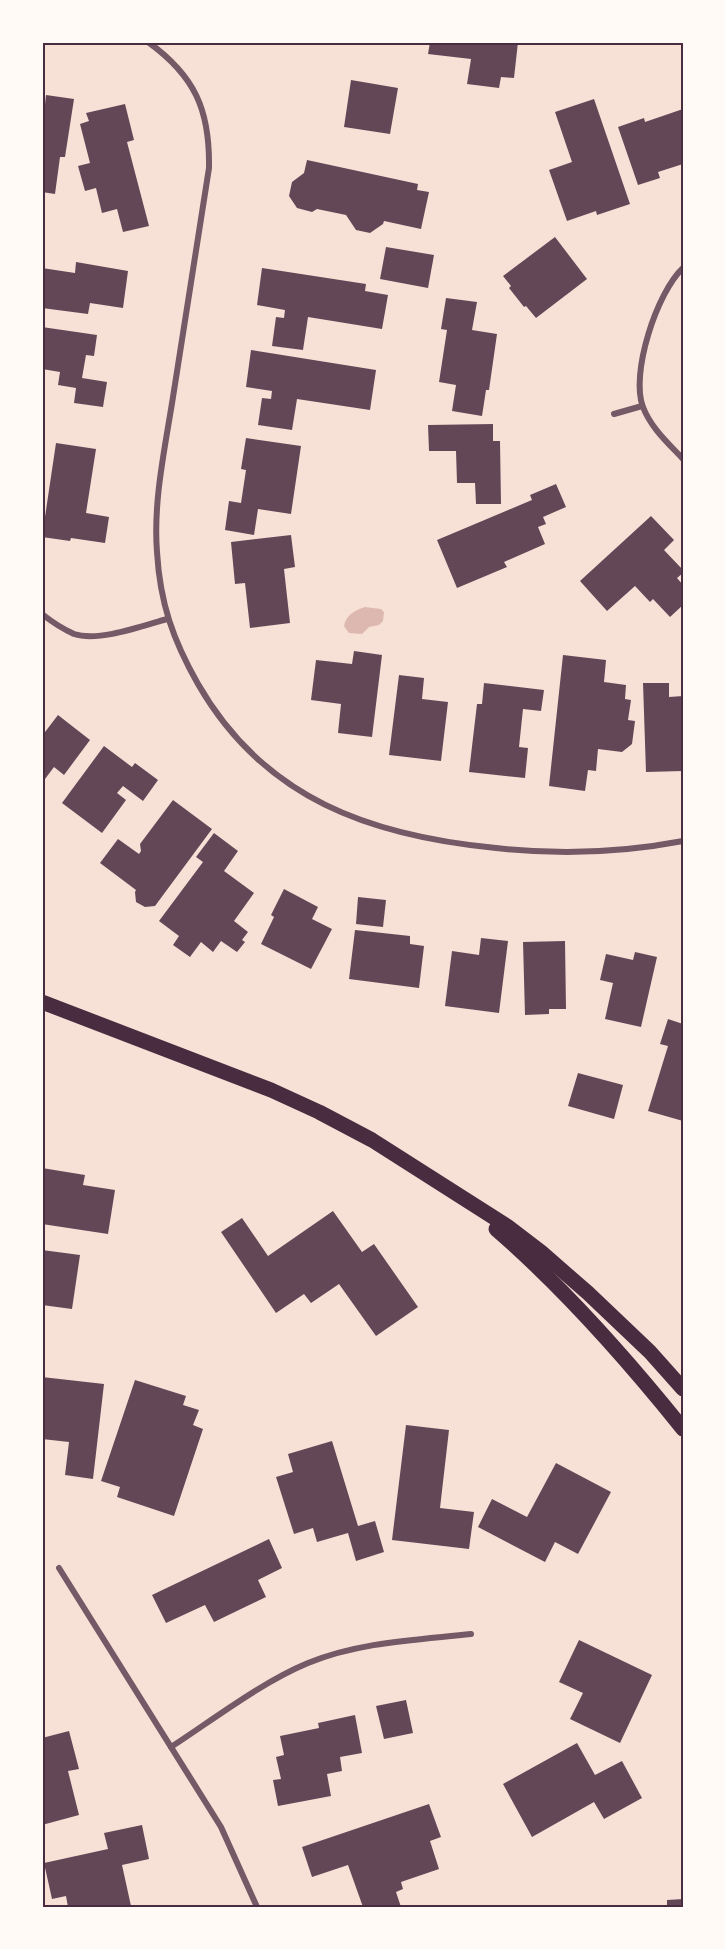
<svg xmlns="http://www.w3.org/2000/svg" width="725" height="1949" viewBox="0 0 725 1949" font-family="'Titillium Web',sans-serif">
	<rect width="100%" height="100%" fill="#f7e1d7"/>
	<path fill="#dcb8b0" d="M365,607L381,609L384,612L383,621L379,625L369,627L362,634L349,633L344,626C346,615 355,610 365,607Z"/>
	<g fill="#644757">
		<polygon points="430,42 518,42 514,78 501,77 499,88 467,84 471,59 428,54"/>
		<polygon points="351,80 398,88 390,134 344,127"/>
		<polygon points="46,95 74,99 65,157 60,157 55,194 42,192 42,103 45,104"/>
		<polygon points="594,99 630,204 597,215 596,211 567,221 549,170 572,162 555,112"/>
		<polygon points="125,104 134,140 127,142 149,226 123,232 117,209 102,213 96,188 85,191 78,166 90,163 80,124 89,121 86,113"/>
		<polygon points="683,109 683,164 658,172 660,178 638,185 618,127 644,118 645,122"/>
		<polygon points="307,160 418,184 417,190 429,192 421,229 384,221 383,224 370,233 356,230 346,215 317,209 312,212 297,208 289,196 292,182 304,173"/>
		<polygon points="555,237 587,279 536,318 526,306 524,307 509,288 511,286 503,276"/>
		<polygon points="386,247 434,255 428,288 380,279"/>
		<polygon points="76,262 128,271 123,308 90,303 88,314 42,308 42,268 75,273"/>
		<polygon points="262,268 366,284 365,291 388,295 382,329 308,317 303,350 272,346 276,317 284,318 285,310 257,305"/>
		<polygon points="446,298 477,302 472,330 497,334 489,390 486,390 482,416 452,411 456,385 439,382 447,330 441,329"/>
		<polygon points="42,327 97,335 94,356 86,355 82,378 107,382 103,407 74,403 76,388 58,385 60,372 42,369"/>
		<polygon points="251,350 376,370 370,410 297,399 292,430 258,425 262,398 271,399 272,391 246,387"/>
		<polygon points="493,424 493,441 500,441 501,504 476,504 475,483 457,483 456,451 429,451 428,425"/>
		<polygon points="246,438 301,446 291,514 258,509 254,535 225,530 229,501 241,503 246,470 241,469"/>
		<polygon points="56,443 96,449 86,513 109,517 105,543 71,538 70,541 42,537"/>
		<polygon points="556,484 566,507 543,517 546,524 538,527 545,544 504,562 507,567 457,588 437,540 532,500 530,495"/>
		<polygon points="651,516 674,540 664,550 683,570 683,573 677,578 683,585 683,605 670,617 653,599 650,602 635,586 607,611 580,581"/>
		<polygon points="291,535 295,567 284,569 290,623 250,628 245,583 235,584 231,542"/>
		<polygon points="354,651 382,655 372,737 338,733 341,704 311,700 316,660 352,664"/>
		<polygon points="563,655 606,660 604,682 626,685 625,699 631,700 628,720 635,721 632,744 622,752 598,749 596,771 588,770 585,791 549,786"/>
		<polygon points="399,675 424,678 422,699 448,702 441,761 389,755"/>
		<polygon points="484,683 544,690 541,711 523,709 519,747 528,748 525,778 469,772 477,704 482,704"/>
		<polygon points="643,683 669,683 669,697 683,696 683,771 646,772"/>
		<polygon points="58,715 90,740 64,775 54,767 42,783 42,736"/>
		<polygon points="104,746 132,767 135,763 158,780 143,801 123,786 117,793 126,800 102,833 62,803"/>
		<polygon points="173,800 212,829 155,906 145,907 136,902 135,892 136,890 100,863 118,839 139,854 141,851 140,844"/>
		<polygon points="214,833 238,851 224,871 254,893 234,921 248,932 242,940 245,942 237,952 221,941 213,952 201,942 190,957 173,945 179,936 159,921 203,862 196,857"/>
		<polygon points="284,889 318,907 312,919 332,929 311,969 261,944 274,917 271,915"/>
		<polygon points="358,897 386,900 383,927 356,924"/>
		<polygon points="355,930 410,936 410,944 424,946 419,988 349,979"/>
		<polygon points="481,938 508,941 499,1013 445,1006 452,951 479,955"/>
		<polygon points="565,941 566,1009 549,1009 549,1014 525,1015 523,942"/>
		<polygon points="635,952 657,957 641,1027 605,1019 613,983 600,980 606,954 633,960"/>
		<polygon points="668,1019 683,1024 683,1121 648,1111 668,1046 660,1044"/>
		<polygon points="578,1073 623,1085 614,1119 568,1106"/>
		<polygon points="42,1168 85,1175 83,1185 115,1190 108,1234 42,1224"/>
		<polygon points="333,1211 362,1252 374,1244 418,1307 376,1336 339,1284 311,1303 304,1294 276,1313 221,1232 242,1218 268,1256"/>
		<polygon points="42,1250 80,1255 72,1309 42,1305"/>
		<polygon points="42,1377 104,1384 93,1479 65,1475 69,1442 42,1439"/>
		<polygon points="135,1380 186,1396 183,1405 199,1410 193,1425 203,1429 174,1516 117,1497 120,1487 101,1481"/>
		<polygon points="406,1425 449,1430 440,1508 474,1512 469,1549 392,1540"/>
		<polygon points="332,1441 358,1526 375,1521 384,1552 356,1561 348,1533 317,1542 313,1528 294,1534 276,1477 293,1472 288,1454"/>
		<polygon points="556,1463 611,1492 578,1554 555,1542 545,1562 478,1527 492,1499 527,1517"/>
		<polygon points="269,1539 282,1568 258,1580 266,1597 214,1622 205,1605 166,1623 152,1595"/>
		<polygon points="579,1640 652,1675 620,1743 570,1719 583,1693 559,1682"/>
		<polygon points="406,1700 413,1733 384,1739 376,1706"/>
		<polygon points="355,1715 362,1753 340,1757 342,1771 327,1774 331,1796 278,1806 273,1780 281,1779 276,1757 284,1755 280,1736 319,1728 318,1723"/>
		<polygon points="69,1731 79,1769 68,1771 79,1815 42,1825 42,1738"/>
		<polygon points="577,1743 595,1775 622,1761 642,1798 604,1819 594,1802 532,1837 503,1784"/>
		<polygon points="429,1804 441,1837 430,1841 439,1869 401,1882 403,1889 396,1892 401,1907 363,1907 348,1865 312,1877 302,1847"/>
		<polygon points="142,1825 149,1859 122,1865 131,1906 68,1907 66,1896 52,1899 44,1863 108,1849 104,1833"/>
		<polygon points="683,1899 683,1907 667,1907 667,1900"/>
	</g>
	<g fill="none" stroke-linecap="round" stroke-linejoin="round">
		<g stroke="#755966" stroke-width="6">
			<path d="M148,42C195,76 210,110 209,168C197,245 185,321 173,397C165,448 153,501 157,552C160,603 173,640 198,684C264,799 371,836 496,848C559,855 620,853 683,841"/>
			<path d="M683,268C657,292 630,374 643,407C651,428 668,443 683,459"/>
			<polyline points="614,414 642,406"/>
			<path d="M42,614C52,622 63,629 74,634C99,642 142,626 167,619"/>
			<polyline points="59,1568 221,1827 257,1907"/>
			<path d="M171,1747C214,1719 262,1682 308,1663C359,1642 416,1640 471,1634"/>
		</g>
		<g stroke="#4a2c40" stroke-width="15">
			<polyline points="42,1002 271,1090 319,1112 372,1140 507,1226 541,1252 588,1293 650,1352 683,1389"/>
			<path d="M496,1229C565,1289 626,1358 683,1429"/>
		</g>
	</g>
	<rect width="725" height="1949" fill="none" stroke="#fffaf5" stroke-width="87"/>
	<rect x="44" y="44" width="638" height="1862" fill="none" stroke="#4a2c40" stroke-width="2"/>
</svg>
